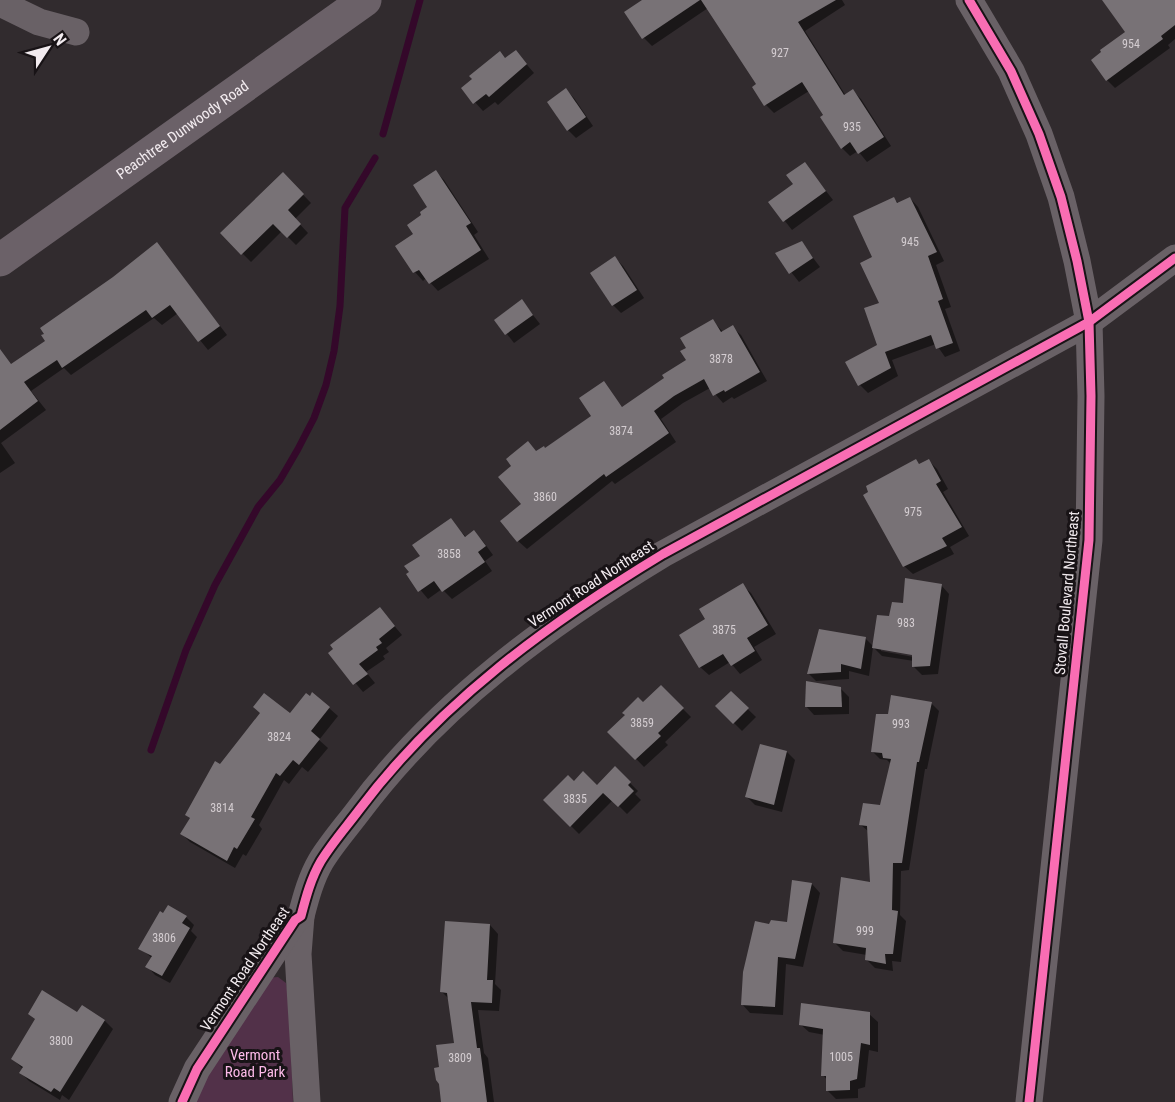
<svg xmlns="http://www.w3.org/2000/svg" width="1175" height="1102" viewBox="0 0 1175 1102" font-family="'Roboto Condensed',sans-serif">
	<rect width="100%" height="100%" fill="#312b2e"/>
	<polygon fill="#523149" points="278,977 286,983 289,1000 293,1102 195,1102 208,1073 266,978"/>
	<g fill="#0007" fill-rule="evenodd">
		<polygon points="645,0 842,0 845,5 805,31 846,96 853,91 861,99 891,146 867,162 858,151 850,156 842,148 809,91 774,113 766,105 754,87 758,85 708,8 652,46 644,38"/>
		<polygon points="1104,0 1175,0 1175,39 1168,45 1170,48 1115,88 1107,80 1127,32"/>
		<polygon points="516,52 534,73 498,105 495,102 483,111 463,89"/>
		<polygon points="566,90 574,98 593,126 576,138 568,130"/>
		<polygon points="805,164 833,200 792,230 770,202 795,184"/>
		<polygon points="436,172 444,180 478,232 474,235 489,259 438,291 426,278 423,281 415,272 397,246 415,235 423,215 429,208"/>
		<polygon points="283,174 311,203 295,219 308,233 296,245 282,231 251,262 222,233"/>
		<polygon points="893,198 899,204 910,198 918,207 944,261 936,265 951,307 945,309 960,351 945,357 936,344 892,360 898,376 868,393 860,385 879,345 881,304 874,258"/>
		<polygon points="801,242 820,267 799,282 777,254"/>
		<polygon points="157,244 227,335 208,350 178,313 162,325 154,318 71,375 64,368 31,391 46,410 1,443 15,463 0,473 0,363 12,365 47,341 114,278"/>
		<polygon points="615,258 623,266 644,298 621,313 613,305"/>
		<polygon points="522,301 540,324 514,343 496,320"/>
		<polygon points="713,321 723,332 732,327 741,335 767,381 734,399 732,397 723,403 710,388 683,403 661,419 676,442 615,484 612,481 527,549 518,541 523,504 537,453 545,450 593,417 603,383 623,408 688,361 688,348"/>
		<polygon points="916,461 920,465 929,461 937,469 948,489 943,492 969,536 950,547 954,554 913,574 904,566"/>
		<polygon points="451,520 466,537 474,532 482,540 493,555 485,561 492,571 452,599 442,589 428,599 408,575"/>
		<polygon points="742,585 751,593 776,634 754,647 762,660 740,674 730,662 709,675 700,667 707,620"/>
		<path d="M941,585L949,594L938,674L922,675L914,667V661L882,656L873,647L869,676L849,671V679L816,681L808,673L865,638L874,647L891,618L905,605ZM881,648L920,655L919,658L881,651Z"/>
		<polygon points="380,609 402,635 386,648 389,652 383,656 385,659 366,672 375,683 363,692 330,653"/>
		<polygon points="661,687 691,717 665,742 668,745 644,767 610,732"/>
		<polygon points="840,688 849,697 849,714 814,715 806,706"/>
		<polygon points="731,693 756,717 742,731 717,706"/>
		<polygon points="313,694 338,716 319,740 328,748 308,772 302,767 289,784 284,780 259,825 262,829 246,856 243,854 235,868 190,842 182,834 191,819 186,815 220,765 290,715"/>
		<polygon points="931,703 939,711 927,769 925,769 909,870 901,871 900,915 906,921 901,962 892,961 893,971 875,968 866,959 867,955 843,951 835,943 871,883 869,832 861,825 881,807 891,764 887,760 880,759 872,751 889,716"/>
		<polygon points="787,752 795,760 782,812 755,805 747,797"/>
		<polygon points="615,768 638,791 635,794 641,800 627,814 613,800 579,834 545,800 597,787"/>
		<polygon points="812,884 820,893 803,967 786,964 783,1015 750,1013 742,1004 770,926 788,924"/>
		<polygon points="186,917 194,925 191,931 197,937 170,983 155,975 147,966 152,958 140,948"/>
		<polygon points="490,925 498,934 495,984 501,990 499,1011 478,1010 484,1053 488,1058 494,1102 443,1102 440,1069 456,1044 450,1000 442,992"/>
		<polygon points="82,1007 105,1021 113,1029 69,1100 62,1095 60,1100 29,1081 21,1073 23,1069 13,1059 36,1020 29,1014 78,1014"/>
		<polygon points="869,1014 878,1022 878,1052 869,1050 865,1087 858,1089 858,1098 836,1099 827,1090 827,1080 823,1075 825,1035 809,1032 800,1024"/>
	</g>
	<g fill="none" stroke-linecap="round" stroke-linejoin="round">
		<g stroke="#34082a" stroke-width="7">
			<polyline points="383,134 420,0"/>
			<polyline points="151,750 186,650 215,585 258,507 280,480 298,449 314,418 326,385 334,351 340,306 345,208 375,158"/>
		</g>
	</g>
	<g fill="#787276">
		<polygon points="642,0 700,0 642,39 624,12"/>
		<polygon points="701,0 836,0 798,22 844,95 853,89 884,137 858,154 850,142 841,149 820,117 823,115 802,82 764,106 752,87 756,84"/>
		<polygon points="1102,0 1175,0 1175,25 1161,36 1163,39 1106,81 1091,60 1101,52 1100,50 1125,32"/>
		<polygon points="516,50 527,64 489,97 486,94 473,104 461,88 472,79 469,76 500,51 505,58"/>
		<polygon points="566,88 586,117 567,131 547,102"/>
		<polygon points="805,162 826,191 783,222 768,202 793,184 786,175"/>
		<polygon points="436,170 471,223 466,226 481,250 429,284 419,270 413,273 395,246 413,234 407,225 421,215 420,212 427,207 413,185"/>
		<polygon points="283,172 304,194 288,210 301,224 287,238 273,224 241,255 220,233"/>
		<polygon points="894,197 897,203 910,197 937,252 928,256 943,299 938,301 953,343 936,349 931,335 885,352 891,368 858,386 845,362 877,345 864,308 879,303 860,263 872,257 853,216"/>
		<polygon points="802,241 813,258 789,274 775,253"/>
		<polygon points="157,242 220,326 198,342 170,305 152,318 146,310 62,368 57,360 24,382 38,401 0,430 0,349 11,364 45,341 41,335 44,334 40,328 113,277"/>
		<polygon points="615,256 637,290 612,306 590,273"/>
		<polygon points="522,299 533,315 505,335 494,320"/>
		<polygon points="713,319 721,332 733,325 760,372 725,392 724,390 713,396 704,379 674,396 654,411 669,433 606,477 604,474 517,542 500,521 521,504 498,477 511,466 506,459 528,441 536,451 544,446 545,448 591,416 579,398 604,381 622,407 664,378 662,375 686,360 680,351 686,348 680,338"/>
		<polygon points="916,459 919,464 929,459 941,481 936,484 962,527 942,538 947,546 903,567 863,495 868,492 866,486"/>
		<polygon points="451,518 465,537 474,530 486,546 478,552 485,562 442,592 434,581 418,592 406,574 409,572 404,566 420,556 412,545"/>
		<polygon points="905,578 942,584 930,666 912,667 912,655 872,648 877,615 889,616 892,602 903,603"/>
		<polygon points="743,583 768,625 747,638 755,651 731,666 723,654 699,668 679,635 705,619 699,609"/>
		<polygon points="380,607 395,626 379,639 382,643 376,647 378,650 359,664 368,674 353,685 328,653 333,649 330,645"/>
		<polygon points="819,629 866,637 861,669 841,664 841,672 807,674"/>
		<polygon points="806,681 841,687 842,707 805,707"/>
		<polygon points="661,685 684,708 658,733 661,736 635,760 607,732 625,715 622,713 638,697 643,702"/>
		<polygon points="731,691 749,708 733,724 715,706"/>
		<polygon points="312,692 330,707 311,731 320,739 299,765 293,760 280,776 276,773 251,817 255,819 237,849 234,847 227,861 180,834 190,818 185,815 215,761 220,764 260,713 253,707 264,693 290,713 306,693 310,696"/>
		<polygon points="891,695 932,702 919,762 917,762 902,863 893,863 892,910 898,911 893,954 885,954 886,964 865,960 866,948 833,943 841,877 870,882 867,826 859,825 863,803 880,805 891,759 883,758 882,753 871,752 876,714 888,714"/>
		<polygon points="760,744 787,751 774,805 745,797"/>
		<polygon points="615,766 631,782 628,785 634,791 618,807 603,793 570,827 543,800 568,775 574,781 583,771 597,785"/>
		<polygon points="792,880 812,883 795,959 778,957 775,1007 741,1005 743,972 755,921 769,924 771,920 787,922"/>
		<polygon points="168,905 187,916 182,923 190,928 162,976 145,967 152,956 138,949 160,911 163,913"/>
		<polygon points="445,921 490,924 487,980 493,980 492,1003 471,1002 477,1048 480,1048 487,1102 441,1102 439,1084 436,1080 434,1068 439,1067 436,1045 454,1043 447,993 440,992"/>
		<polygon points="42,990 77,1012 82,1005 105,1020 60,1092 54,1088 51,1092 19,1073 23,1067 11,1059 35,1019 28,1014"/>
		<polygon points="801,1003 870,1012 870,1045 861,1043 857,1079 850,1081 850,1090 826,1091 826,1076 821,1076 823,1029 799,1025"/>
	</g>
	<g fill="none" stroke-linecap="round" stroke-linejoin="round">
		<g stroke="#696166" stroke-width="27">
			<polyline points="969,0 1011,71 1039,134 1061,197 1077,261 1089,322 1091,396 1089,540 1029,1102"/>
			<polyline points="0,3 39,22 76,32"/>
			<polyline points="301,916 298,954 307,1102"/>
			<path d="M182,1102L197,1069L295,920L301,916C306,897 311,878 321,861C332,843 347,826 359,810C440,702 549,623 663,554L1089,322L1175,258"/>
		</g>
		<path stroke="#6b6168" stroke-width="33" id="s1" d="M0,260L365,0"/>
		<defs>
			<g id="cycleway">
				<polyline points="969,0 1011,71 1039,134 1061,197 1077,261 1089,322 1091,396 1089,540 1029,1102"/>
				<path d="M182,1102L197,1069L295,920L301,916C306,897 311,878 321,861C332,843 347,826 359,810C440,702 549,623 663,554L1089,322L1175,258"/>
			</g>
		</defs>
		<use href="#cycleway" stroke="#181316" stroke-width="13"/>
		<use href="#cycleway" stroke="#f96db3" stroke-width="9"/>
	</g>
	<g text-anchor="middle" stroke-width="6" stroke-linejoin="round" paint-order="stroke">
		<g font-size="12" fill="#d4cdd1">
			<text x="1131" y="48">954</text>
			<text x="780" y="57">927</text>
			<text x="852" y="131">935</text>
			<text x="910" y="246">945</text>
			<text x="721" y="363">3878</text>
			<text x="621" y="435">3874</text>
			<text x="545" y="501">3860</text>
			<text x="913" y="516">975</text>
			<text x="449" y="558">3858</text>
			<text x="906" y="627">983</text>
			<text x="724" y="634">3875</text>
			<text x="642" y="727">3859</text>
			<text x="901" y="728">993</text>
			<text x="279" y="741">3824</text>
			<text x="575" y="803">3835</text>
			<text x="222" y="812">3814</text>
			<text x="865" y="935">999</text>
			<text x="164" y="942">3806</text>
			<text x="61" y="1045">3800</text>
			<text x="841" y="1061">1005</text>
			<text x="460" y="1062">3809</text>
		</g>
		<g font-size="15" fill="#f2ebef" stroke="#181316">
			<text dy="5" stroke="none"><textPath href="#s1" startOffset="224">Peachtree Dunwoody Road</textPath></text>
			<text transform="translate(591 584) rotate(-33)" y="5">Vermont Road Northeast</text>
			<text transform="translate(1067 593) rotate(-85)" y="5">Stovall Boulevard Northeast</text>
			<text transform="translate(245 969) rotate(-56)" y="5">Vermont Road Northeast</text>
		</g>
		<g font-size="15" fill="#fcbae8" stroke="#181316">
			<text x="255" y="1060">Vermont<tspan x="255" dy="17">Road Park</tspan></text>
		</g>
	</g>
	<g transform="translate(48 48) rotate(54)" stroke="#181316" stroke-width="4.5" paint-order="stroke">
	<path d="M0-4.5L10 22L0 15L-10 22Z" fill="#f2ebef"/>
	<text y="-9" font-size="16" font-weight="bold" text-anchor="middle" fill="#f2ebef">N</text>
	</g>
</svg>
